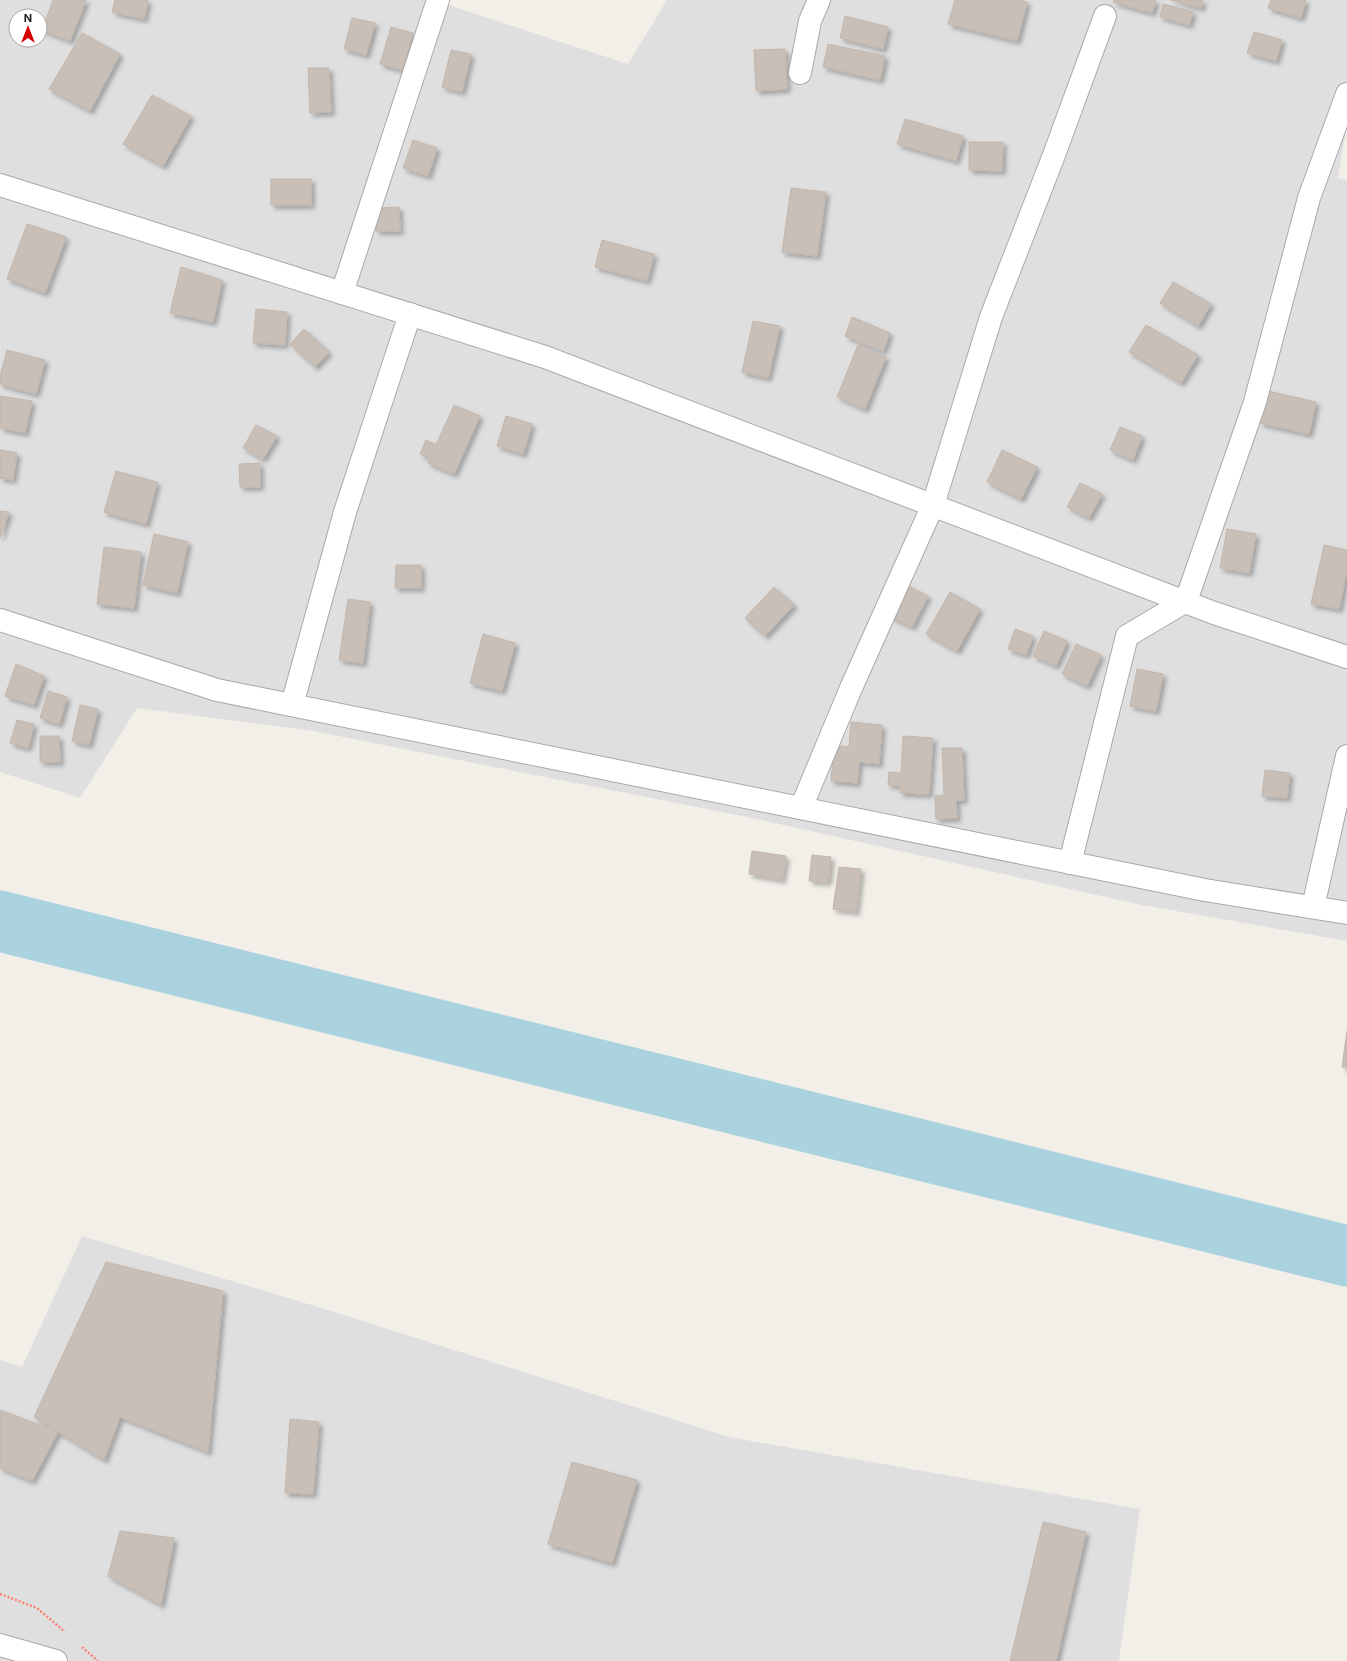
<svg xmlns="http://www.w3.org/2000/svg" width="1347" height="1661" viewBox="0 0 1347 1661" font-family="Inter,sans-serif">
	<defs>
		<filter id="shadow"><feDropShadow dx="3.5" dy="3.5" stdDeviation="2" flood-color="#0004"/></filter>
	</defs>
	<rect width="100%" height="100%" fill="#f2efe9"/>
	<g fill="#e0dfdf" fill-rule="evenodd">
		<path d="M0,0H433L628,64L667,0H1347V123L1338,178L1347,180V941L1142,905L752,818L313,731L137,708L80,798L0,772ZM16,16H40V40H16Z"/>
		<polygon points="82,1236 328,1310 729,1437 1140,1509 1119,1661 0,1661 0,1360 22,1367"/>
	</g>
	<g fill="none" stroke-linecap="round" stroke-linejoin="round">
		<polyline stroke="#aad3df" stroke-width="61" points="0,921 1347,1256"/>
	</g>
	<g fill="#c7bfb8" stroke="#c4b6ab" filter="url(#shadow)">
		<polygon points="53,0 86,0 70,41 42,30"/>
		<polygon points="115,0 148,0 144,19 112,12"/>
		<polygon points="955,0 1020,0 1027,2 1017,41 948,24"/>
		<polygon points="1114,0 1156,0 1152,13 1113,2"/>
		<polygon points="1170,0 1203,0 1201,8"/>
		<polygon points="1271,0 1306,0 1301,18 1268,8"/>
		<polygon points="1163,4 1193,12 1189,25 1160,17"/>
		<polygon points="845,16 888,27 883,49 840,38"/>
		<polygon points="352,18 375,23 366,55 344,49"/>
		<polygon points="391,27 413,33 402,70 380,64"/>
		<polygon points="1254,32 1282,40 1276,61 1247,53"/>
		<polygon points="82,33 120,54 90,111 49,89"/>
		<polygon points="828,44 885,56 880,80 823,67"/>
		<polygon points="785,49 787,89 756,91 754,50"/>
		<polygon points="451,50 471,54 462,92 442,87"/>
		<polygon points="308,68 329,68 331,112 310,113"/>
		<polygon points="152,95 191,116 163,166 123,144"/>
		<polygon points="905,119 963,136 956,161 897,144"/>
		<polygon points="413,140 437,148 428,176 403,168"/>
		<polygon points="969,142 1003,142 1002,171 969,170"/>
		<rect x="271" y="179" width="40" height="26"/>
		<polygon points="791,188 826,192 817,256 782,252"/>
		<polygon points="399,207 400,231 376,231 376,208"/>
		<polygon points="27,224 66,237 45,293 7,279"/>
		<polygon points="602,240 654,254 647,281 595,267"/>
		<polygon points="181,267 222,280 213,322 170,313"/>
		<polygon points="1173,282 1211,304 1198,326 1160,303"/>
		<polygon points="256,309 287,312 285,345 253,343"/>
		<polygon points="852,317 890,333 883,351 845,336"/>
		<polygon points="753,321 780,326 768,378 742,372"/>
		<polygon points="1146,325 1198,355 1181,383 1129,352"/>
		<polygon points="304,329 329,352 315,367 290,344"/>
		<polygon points="858,345 886,357 865,409 837,397"/>
		<polygon points="7,350 45,360 36,394 0,384 0,376"/>
		<polygon points="1268,391 1316,402 1309,434 1260,423"/>
		<polygon points="0,396 32,401 25,433 0,428"/>
		<polygon points="454,405 480,416 454,474 428,463 430,459 420,454 426,440 436,445"/>
		<polygon points="506,416 532,424 523,454 497,446"/>
		<polygon points="256,425 277,436 263,459 243,448"/>
		<polygon points="1120,427 1142,436 1133,460 1110,450"/>
		<polygon points="0,450 17,453 13,480 0,478"/>
		<polygon points="1002,450 1037,467 1021,499 987,482"/>
		<polygon points="260,463 260,487 240,487 239,464"/>
		<polygon points="116,471 157,482 146,524 104,512"/>
		<polygon points="1080,483 1102,494 1089,518 1067,507"/>
		<polygon points="0,511 9,512 0,538"/>
		<polygon points="1227,529 1256,534 1249,573 1220,568"/>
		<polygon points="154,534 188,542 177,593 143,585"/>
		<polygon points="1324,545 1347,550 1347,570 1339,609 1311,604"/>
		<polygon points="104,547 141,552 134,608 97,604"/>
		<polygon points="396,565 421,565 421,588 395,588"/>
		<polygon points="904,584 928,596 912,627 889,616"/>
		<polygon points="774,587 794,605 765,636 745,618"/>
		<polygon points="950,592 980,609 957,651 926,634"/>
		<polygon points="348,599 370,602 363,663 339,660"/>
		<polygon points="1015,629 1033,636 1026,655 1008,649"/>
		<polygon points="1044,631 1067,641 1056,666 1033,656"/>
		<polygon points="483,634 515,643 502,691 470,683"/>
		<polygon points="1076,644 1101,655 1087,686 1062,674"/>
		<polygon points="16,664 44,676 34,705 5,696"/>
		<polygon points="1137,669 1163,674 1156,711 1130,706"/>
		<polygon points="48,691 67,697 59,724 40,718"/>
		<polygon points="80,705 98,709 89,745 72,741"/>
		<polygon points="17,720 34,724 28,748 10,743"/>
		<polygon points="851,722 882,725 879,764 859,762 857,783 831,781 834,745 849,747"/>
		<polygon points="40,736 59,736 60,762 40,762"/>
		<polygon points="903,736 933,738 929,794 900,793 900,786 888,785 889,772 901,773"/>
		<polygon points="942,748 962,748 964,800 956,800 957,818 936,819 935,796 944,795"/>
		<polygon points="1265,770 1290,773 1287,798 1262,796"/>
		<polygon points="752,851 786,856 782,880 749,874"/>
		<polygon points="812,855 831,857 828,882 809,881"/>
		<polygon points="839,867 861,869 856,912 833,909"/>
		<polygon points="1347,1031 1347,1067 1342,1067"/>
		<polygon points="106,1262 223,1291 208,1452 120,1417 104,1460 34,1417"/>
		<polygon points="0,1410 58,1432 32,1481 0,1468"/>
		<polygon points="290,1419 319,1422 313,1494 285,1493"/>
		<polygon points="572,1462 637,1480 612,1563 548,1544"/>
		<polygon points="1043,1522 1086,1532 1056,1661 1010,1661"/>
		<polygon points="120,1531 174,1538 161,1605 108,1576"/>
	</g>
	<g fill="none" stroke-linecap="round" stroke-linejoin="round">
		<defs>
			<g id="minor">
				<polyline points="800,73 810,21 819,0"/>
				<polyline points="0,185 545,357 1214,613 1347,657"/>
				<polyline points="342,293 438,0"/>
				<polyline points="0,620 217,690 1205,890 1347,913"/>
				<polyline points="292,705 345,512 410,314"/>
				<polyline points="801,808 851,688 933,505 991,317 1054,155 1105,16"/>
				<polyline points="1070,863 1127,636 1186,601 1255,402 1309,198 1347,94"/>
				<polyline points="1313,907 1347,756"/>
				<polyline points="0,1645 56,1661"/>
			</g>
		</defs>
		<use href="#minor" stroke="#a9a9a9" stroke-width="24"/>
		<g stroke="#fa8072" stroke-width="2.5" stroke-dasharray="2 2" stroke-linecap="butt">
			<polyline points="0,1594 37,1608 65,1632"/>
			<polyline points="82,1647 98,1661"/>
		</g>
		<use href="#minor" stroke="#fff" stroke-width="22"/>
	</g>
	<g transform="translate(28 28)"><circle r="19" fill="#ffffff" stroke="#a7a7a7"/>
	<path d="M0-3L7 15L0 10L-7 15Z" fill="#d40000"/>
	<text y="-6" font-size="11" font-weight="bold" text-anchor="middle" fill="#222222">N</text>
	</g>
</svg>
